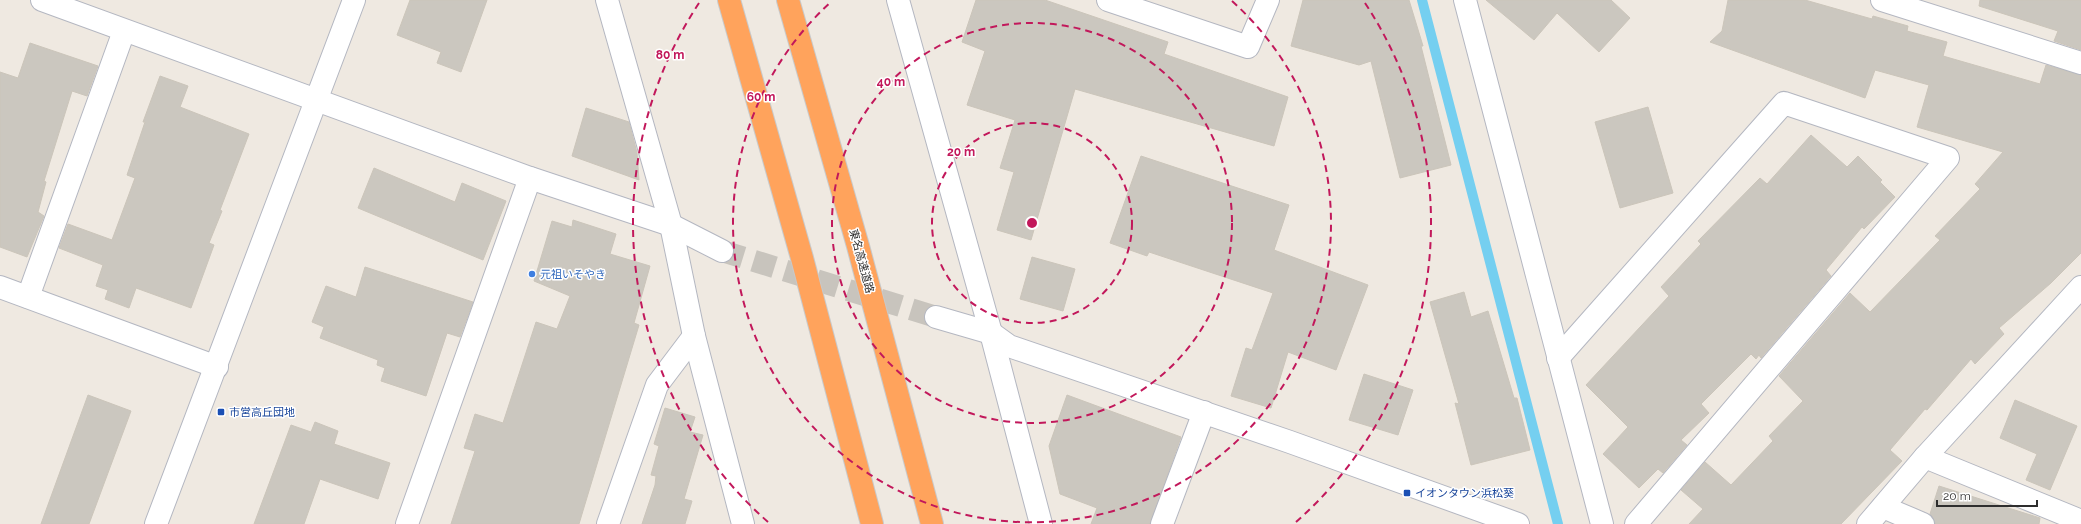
<svg xmlns="http://www.w3.org/2000/svg" width="2081" height="524" viewBox="0 0 2081 524" font-family="Raleway,'Noto Sans JP',sans-serif">
	<rect width="100%" height="100%" fill="#efe9e1"/>
	<g fill="none" stroke-linecap="round" stroke-linejoin="round">
		<polyline stroke="#75cff0" stroke-width="10" points="1422,0 1558,524"/>
	</g>
	<g fill="#cbc7bf" stroke="#cbc5ba">
		<polygon points="410,0 487,0 461,72 437,63 441,52 397,35"/>
		<polygon points="976,0 1045,0 1168,42 1164,54 1288,97 1274,146 1075,89 1031,240 997,230 1014,172 1000,168 1015,120 967,105 985,51 962,42"/>
		<polygon points="1303,0 1409,0 1423,46 1421,46 1451,165 1400,178 1371,61 1359,65 1291,46"/>
		<polygon points="1486,0 1611,0 1630,18 1599,52 1557,13 1534,40"/>
		<polygon points="1728,0 1805,0 1872,19 1873,16 1908,26 1907,31 1947,42 1943,56 2040,84 2046,65 2081,75 2081,253 2051,283 1999,328 2004,334 1975,364 1971,359 1927,410 1925,409 1890,450 1902,461 1841,524 1689,524 1703,509 1681,490 1705,462 1731,485 1773,441 1769,436 1803,401 1779,376 1850,293 1870,312 1940,240 1935,236 1980,189 1975,184 2003,152 1917,127 1929,85 1875,70 1865,98 1710,42 1722,31"/>
		<polygon points="1980,0 2081,0 2081,50 2054,41 2058,31 1979,6"/>
		<polygon points="30,43 98,66 87,96 72,91 44,181 46,182 38,212 44,216 27,257 0,247 0,72 18,78"/>
		<polygon points="160,76 188,86 180,107 249,134 220,210 222,211 209,243 214,245 191,308 136,288 129,308 105,299 108,290 96,286 103,265 59,248 68,224 112,240 135,178 127,175 145,122 143,122"/>
		<polygon points="1648,107 1673,193 1620,208 1595,122"/>
		<polygon points="586,108 629,122 637,153 639,180 572,156"/>
		<polygon points="1811,135 1847,167 1858,156 1882,180 1880,182 1895,197 1864,229 1862,227 1826,270 1831,276 1761,358 1759,355 1756,359 1751,354 1701,404 1709,413 1681,440 1687,445 1663,473 1658,469 1639,488 1603,454 1628,427 1586,385 1669,296 1661,287 1701,244 1698,241 1760,178 1767,184"/>
		<polygon points="1141,156 1289,205 1274,250 1368,285 1336,370 1288,352 1271,408 1231,396 1246,348 1252,350 1273,293 1149,252 1147,256 1110,243"/>
		<polygon points="374,168 455,202 462,183 506,201 483,260 358,208"/>
		<polygon points="573,220 616,234 610,254 650,266 634,323 639,325 579,524 451,524 475,451 464,448 475,414 503,423 536,322 557,329 570,296 534,281 552,221 572,227"/>
		<polygon points="1032,257 1075,269 1063,311 1020,299"/>
		<polygon points="365,267 473,302 460,337 447,333 426,396 381,381 385,368 377,365 378,360 320,338 324,327 312,322 326,286 356,297"/>
		<polygon points="1464,292 1471,317 1488,311 1514,398 1517,398 1530,450 1471,465 1455,403 1459,404 1430,302"/>
		<polygon points="1364,374 1413,390 1398,435 1349,420"/>
		<polygon points="88,395 131,411 89,524 41,524"/>
		<polygon points="1067,395 1181,437 1150,524 1091,524 1097,508 1060,494 1049,446"/>
		<polygon points="2015,400 2077,426 2050,490 2026,480 2037,454 2000,438"/>
		<polygon points="665,408 695,417 690,432 703,435 684,499 692,501 685,524 642,524 655,485 656,476 651,475 659,446 654,444"/>
		<polygon points="315,422 338,431 334,444 390,463 378,499 320,479 304,524 254,524 291,425 311,432"/>
		<polygon points="1939,486 2040,518 2039,524 1935,524 1933,517 1930,514"/>
	</g>
	<g fill="none" stroke-linecap="round" stroke-linejoin="round">
		<polyline stroke="#c8c4bd" stroke-width="22" stroke-dasharray="22 11" stroke-linecap="butt" points="722,251 936,317"/>
		<defs>
			<g id="street">
				<polyline points="607,0 671,225"/>
				<polyline points="898,0 991,333 1041,524"/>
				<polyline points="1108,0 1248,47 1268,0"/>
				<polyline points="1882,0 2081,63"/>
				<polyline points="0,287 217,367"/>
				<polyline points="28,297 124,31"/>
				<polyline points="1558,358 1784,103 1948,158 1636,524"/>
				<polyline points="1925,457 2081,521"/>
				<polyline points="1883,507 1923,524"/>
				<polyline points="407,524 530,178"/>
				<polyline points="608,524 657,385 694,336"/>
				<polyline points="1162,524 1204,412"/>
				<polyline points="1868,524 1925,457 2081,287"/>
			</g>
			<g id="secondary">
				<polyline points="42,0 530,178 671,225 722,251"/>
				<polyline points="1465,0 1602,524"/>
				<polyline points="671,225 694,336 743,524"/>
				<polyline points="936,317 991,333 1009,346 1290,442 1518,524"/>
				<polyline points="156,524 354,0"/>
			</g>
			<g id="highway">
				<polyline points="729,0 802,258 872,524"/>
				<polyline points="788,0 858,246 932,524"/>
			</g>
		</defs>
		<use href="#street" stroke="#b4b7c1" stroke-width="24"/>
		<use href="#secondary" stroke="#b4b7c1" stroke-width="24"/>
		<use href="#highway" stroke="#c9c9c9" stroke-width="24"/>
		<use href="#street" stroke="#fff" stroke-width="22"/>
		<use href="#secondary" stroke="#fff" stroke-width="22"/>
		<use href="#highway" stroke="#ffa35c" stroke-width="22"/>
	</g>
	<g fill="none" stroke="#c2185b" stroke-width="2" stroke-dasharray="7 5">
		<circle cx="1032" cy="223" r="100"/>
		<circle cx="1032" cy="223" r="200"/>
		<path d="M1232 1A299 299 0 1 1 832 1"/>
		<path d="M768 522A399 399 0 0 1 699 3M1365 3A399 399 0 0 1 1296 522"/>
	</g>
	<circle fill="#3f7fe0" stroke="#fff" stroke-width="1.5" cx="532" cy="274" r="4"/>
	<g fill="#1a4fb4" stroke="#fff" stroke-width="1.5">
		<rect x="217" y="408" width="8" height="8" rx="2"/>
		<rect x="1403" y="489" width="8" height="8" rx="2"/>
	</g>
	<g text-anchor="middle" stroke-width="3" stroke-linejoin="round" paint-order="stroke">
		<g font-size="11" fill="#2e2e2e" stroke="#fff">
			<text transform="translate(862 261) rotate(75)" y="4">東名高速道路</text>
		</g>
		<g font-size="11" fill="#366cbe" stroke="#fff" text-anchor="start">
			<text x="540" y="278">元祖いそやき</text>
		</g>
		<g font-size="11" fill="#164399" stroke="#fff" text-anchor="start">
			<text x="229" y="416">市営高丘団地</text>
			<text x="1415" y="497">イオンタウン浜松葵</text>
		</g>
	</g>
	<circle cx="1032" cy="223" r="6" fill="#c2185b" stroke="#fff" stroke-width="2"/>
	<g font-size="12" text-anchor="middle" font-weight="bold" fill="#c2185b" stroke="#fff" stroke-width="3" stroke-linejoin="round" paint-order="stroke">
		<text x="670" y="59">80 m</text>
		<text x="891" y="86">40 m</text>
		<text x="761" y="101">60 m</text>
		<text x="961" y="156">20 m</text>
	</g>
	<path d="M1937 500v6h100v-6" fill="none" stroke="#2e2e2e" stroke-width="2"/>
	<text x="1943" y="500" font-size="12" fill="#2e2e2e" stroke="#ffffff" stroke-width="3" paint-order="stroke">20 m</text>
</svg>
